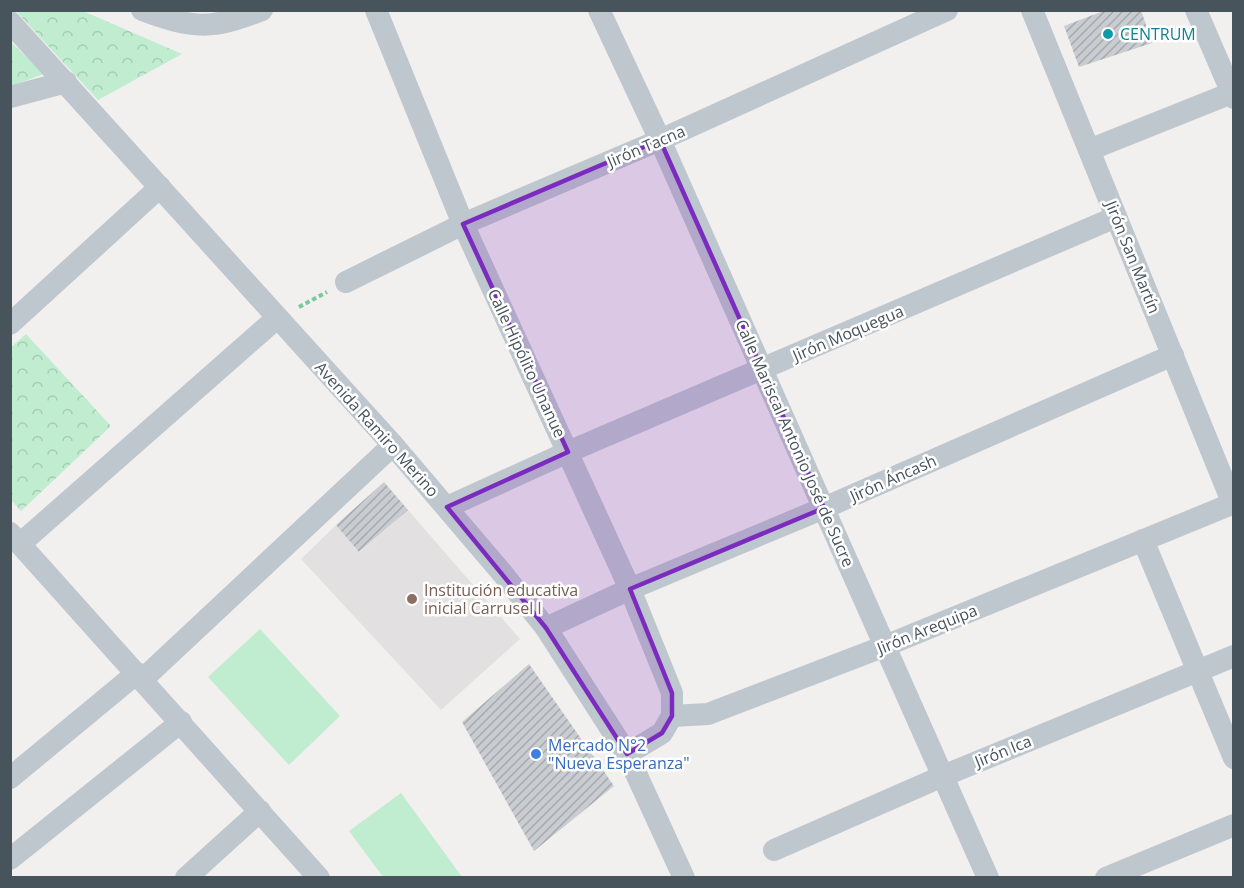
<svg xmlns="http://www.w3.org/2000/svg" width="1244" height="888" viewBox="0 0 1244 888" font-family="'Open Sans',sans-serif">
	<defs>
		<pattern id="park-crowns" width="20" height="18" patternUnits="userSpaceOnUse" patternTransform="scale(1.5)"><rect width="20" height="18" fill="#c0edcf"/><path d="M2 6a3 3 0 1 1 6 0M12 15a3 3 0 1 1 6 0" fill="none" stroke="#a6cdb4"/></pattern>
		<pattern id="building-hatch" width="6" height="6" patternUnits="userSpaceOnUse" patternTransform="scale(1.5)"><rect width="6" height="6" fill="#c9cdd2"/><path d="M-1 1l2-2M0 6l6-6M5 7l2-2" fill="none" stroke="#a5a9ae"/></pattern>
	</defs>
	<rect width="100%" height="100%" fill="#f2efef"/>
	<polygon fill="#e3e0e1" points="408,510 520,639 441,710 301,559 336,525 360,552"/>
	<g fill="url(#park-crowns)">
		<polygon points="16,11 83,11 182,54 98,100"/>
		<polygon points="11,42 44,74 11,86"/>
		<polygon points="26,334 111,426 21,511 11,500 10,348"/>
	</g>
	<g fill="#c0edcf">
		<polygon points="260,629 340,716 289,765 208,677"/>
		<polygon points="401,793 462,877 383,877 349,831"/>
	</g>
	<g fill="url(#building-hatch)">
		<polygon points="1106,10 1141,10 1152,43 1079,67 1064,26"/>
		<polygon points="384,482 408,510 359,552 336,525"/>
		<polygon points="529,664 614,786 534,851 462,722"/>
	</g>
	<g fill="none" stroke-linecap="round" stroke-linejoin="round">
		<polyline stroke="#7ac99e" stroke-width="4" stroke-dasharray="4.5 3" stroke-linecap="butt" points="299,307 327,292"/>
		<g stroke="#bec7cd" stroke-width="22">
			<path d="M142,10C193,29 212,30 262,10"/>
			<polyline points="376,10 463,224 630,589 672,693 672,716"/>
			<polyline points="599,10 660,140 988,878"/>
			<polyline points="1032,10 1233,504"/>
			<polyline points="1196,10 1234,98"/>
			<polyline points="10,22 393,445 503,574 546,628 627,754 684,878"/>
			<polyline points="10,97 66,82"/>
			<polyline points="1089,150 1234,92"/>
			<polyline points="346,282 463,224 660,140 947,10"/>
			<polyline points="10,324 160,187"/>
			<polyline points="447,507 568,452 1116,217"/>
			<polyline points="10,533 319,878"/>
			<polyline points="1143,540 1234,758"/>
			<polyline points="20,544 277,318"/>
			<polyline points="546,628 630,589 824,508 1173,355"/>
			<polyline points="143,679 393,445"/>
			<polyline points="627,754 662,733 672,716 708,714 885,646 1234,503"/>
			<polyline points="10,778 137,673"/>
			<polyline points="774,850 943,776 1234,656"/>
			<polyline points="10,859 181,722"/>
			<polyline points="186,878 260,811"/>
			<polyline points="1106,878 1234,825"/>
		</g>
	</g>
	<path fill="#7b2cbf" fill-opacity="0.2" stroke="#7b2cbf" stroke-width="4.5" stroke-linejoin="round" d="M660,140L824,508L630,589L672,693V716L662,733L627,754L546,628L447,507L568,452L463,224Z"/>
	<circle fill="#0f9aa8" stroke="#fff" stroke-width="2" cx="1108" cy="34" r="6"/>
	<circle fill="#8d6e63" stroke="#fff" stroke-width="2" cx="412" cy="599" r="6"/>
	<circle fill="#3f7fe0" stroke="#fff" stroke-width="2" cx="536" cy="754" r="6"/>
	<g text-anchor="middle" stroke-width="5" stroke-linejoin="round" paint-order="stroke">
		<g font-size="16" fill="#0d838f" stroke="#fff" text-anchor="start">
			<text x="1120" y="40">CENTRUM</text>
		</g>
		<g font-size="16" fill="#48545c" stroke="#fff">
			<text transform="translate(646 146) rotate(-23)" y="6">Jirón Tacna</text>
			<text transform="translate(1133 257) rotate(68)" y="6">Jirón San Martín</text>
			<text transform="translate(848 333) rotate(-23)" y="6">Jirón Moquegua</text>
			<text transform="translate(527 363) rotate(65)" y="6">Calle Hipólito Unanue</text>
			<text transform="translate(377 429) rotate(48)" y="6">Avenida Ramiro Merino</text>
			<text transform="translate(795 443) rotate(66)" y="6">Calle Mariscal Antonio José de Sucre</text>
			<text transform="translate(893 478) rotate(-24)" y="6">Jirón Áncash</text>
			<text transform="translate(927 629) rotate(-22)" y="6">Jirón Arequipa</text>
			<text transform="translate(1003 751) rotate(-22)" y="6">Jirón Ica</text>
		</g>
		<g font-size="16" fill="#785e54" stroke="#fff" text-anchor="start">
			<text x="424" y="596">Institución educativa<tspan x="424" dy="18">inicial Carrusel I</tspan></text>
		</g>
		<g font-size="16" fill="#366cbe" stroke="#fff" text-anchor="start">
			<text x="548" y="751">Mercado N°2<tspan x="548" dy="18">"Nueva Esperanza"</tspan></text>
		</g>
	</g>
	<rect width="1244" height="888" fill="none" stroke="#48545c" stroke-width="24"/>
</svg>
